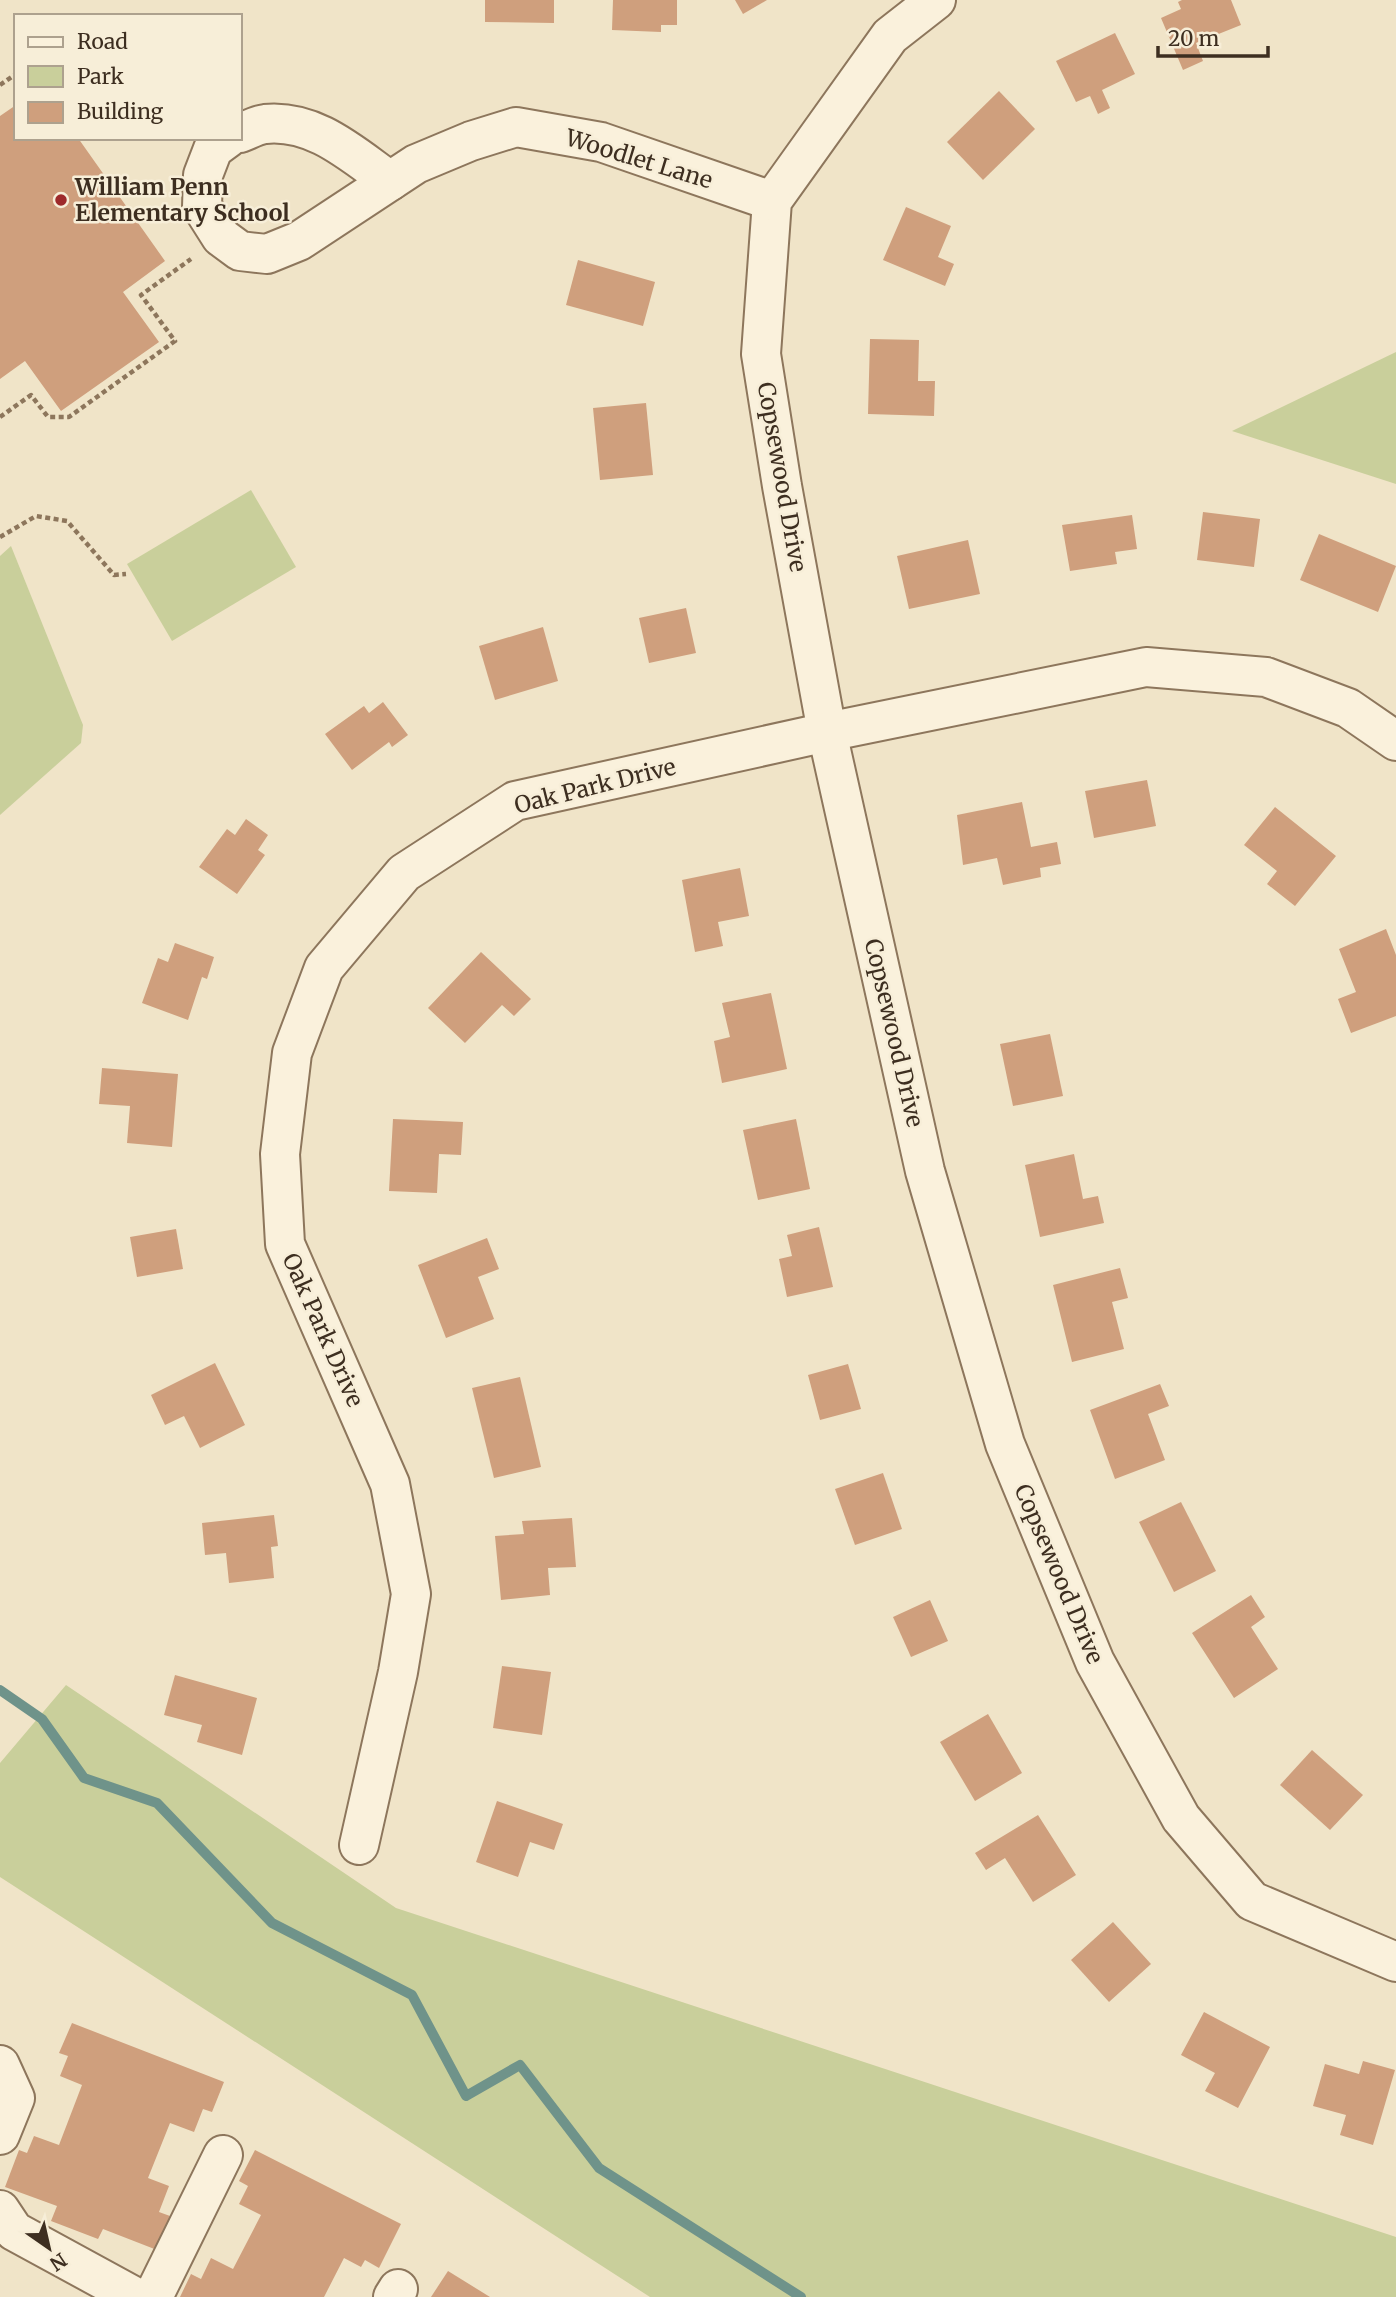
<svg xmlns="http://www.w3.org/2000/svg" width="1396" height="2297" viewBox="0 0 1396 2297" font-family="Merriweather,serif">
	<rect width="100%" height="100%" fill="#f0e4c8"/>
	<g fill="#c9cf9b">
		<polygon points="1396,352 1396,484 1232,431"/>
		<polygon points="251,490 296,567 172,641 127,564"/>
		<polygon points="11,546 83,725 81,743 0,815 0,556"/>
		<polygon points="66,1685 396,1908 1396,2237 1396,2297 650,2297 0,1877 0,1763"/>
	</g>
	<g fill="none" stroke-linecap="round" stroke-linejoin="round">
		<polyline stroke="#6f938a" stroke-width="10" points="0,1690 42,1719 84,1778 157,1803 272,1923 412,1995 466,2096 520,2065 599,2168 801,2297"/>
	</g>
	<g fill="#cf9f7d">
		<polygon points="485,0 554,0 554,23 485,22"/>
		<polygon points="613,0 677,0 677,25 661,25 661,32 612,30"/>
		<polygon points="735,0 767,0 743,14"/>
		<polygon points="1182,0 1231,0 1241,25 1196,43 1203,61 1183,70 1161,18 1181,9 1178,2"/>
		<polygon points="1115,33 1135,74 1102,90 1110,108 1098,114 1090,96 1076,102 1056,61"/>
		<polygon points="999,91 1035,129 983,180 947,142"/>
		<polygon points="16,105 16,138 78,138 165,261 123,292 159,342 61,411 25,361 0,379 0,116"/>
		<polygon points="906,207 951,226 938,257 954,264 945,286 883,260"/>
		<polygon points="578,260 655,282 643,326 566,305"/>
		<polygon points="870,339 919,340 918,381 935,381 934,416 868,414"/>
		<polygon points="646,403 653,475 600,480 593,408"/>
		<polygon points="1203,512 1260,519 1254,567 1197,560"/>
		<polygon points="1132,515 1137,549 1115,552 1117,564 1070,571 1062,525"/>
		<polygon points="1319,534 1396,566 1378,612 1300,580"/>
		<polygon points="968,540 980,594 909,609 897,556"/>
		<polygon points="686,608 696,653 649,663 639,618"/>
		<polygon points="543,627 558,681 495,700 479,646"/>
		<polygon points="383,702 408,735 392,747 389,742 352,770 325,734 364,706 369,713"/>
		<polygon points="1147,780 1156,826 1094,838 1085,791"/>
		<polygon points="1022,802 1031,847 1057,842 1061,864 1040,868 1041,877 1003,885 997,858 963,865 957,815"/>
		<polygon points="1275,807 1336,856 1295,906 1267,884 1277,871 1244,845"/>
		<polygon points="246,819 268,835 258,850 265,855 237,894 199,867 227,829 235,835"/>
		<polygon points="740,868 749,916 718,922 723,946 695,952 682,880"/>
		<polygon points="1386,929 1396,955 1396,1016 1351,1033 1338,999 1356,992 1339,949"/>
		<polygon points="175,943 214,957 207,979 202,977 188,1020 142,1003 158,958 168,962"/>
		<polygon points="481,952 531,999 514,1016 502,1005 465,1043 428,1008"/>
		<polygon points="771,993 787,1069 722,1083 714,1041 730,1037 722,1003"/>
		<polygon points="1050,1034 1063,1096 1013,1106 1000,1044"/>
		<polygon points="102,1068 178,1074 172,1147 127,1143 130,1106 99,1104"/>
		<polygon points="393,1119 463,1122 461,1155 439,1154 437,1193 389,1191"/>
		<polygon points="796,1119 810,1189 758,1200 743,1130"/>
		<polygon points="1074,1154 1083,1199 1098,1196 1104,1223 1040,1237 1025,1165"/>
		<polygon points="819,1227 833,1287 787,1297 779,1259 792,1256 787,1235"/>
		<polygon points="176,1229 183,1269 137,1277 130,1237"/>
		<polygon points="487,1238 499,1269 478,1277 494,1319 446,1338 418,1265"/>
		<polygon points="1120,1268 1128,1298 1112,1302 1124,1349 1072,1362 1053,1285"/>
		<polygon points="215,1363 245,1425 200,1448 184,1416 165,1425 151,1395"/>
		<polygon points="848,1364 861,1409 820,1420 808,1375"/>
		<polygon points="520,1377 541,1467 494,1478 472,1388"/>
		<polygon points="1160,1384 1169,1406 1148,1414 1165,1460 1115,1479 1090,1410"/>
		<polygon points="883,1473 902,1529 855,1545 835,1489"/>
		<polygon points="1181,1502 1216,1571 1174,1592 1139,1522"/>
		<polygon points="274,1515 278,1546 271,1547 274,1578 229,1583 226,1553 205,1555 202,1523"/>
		<polygon points="572,1518 576,1567 548,1568 550,1595 501,1600 495,1536 524,1534 522,1521"/>
		<polygon points="1251,1595 1265,1617 1251,1627 1278,1669 1234,1698 1192,1633"/>
		<polygon points="930,1600 948,1641 911,1657 893,1617"/>
		<polygon points="502,1666 551,1672 542,1735 493,1728"/>
		<polygon points="175,1675 257,1698 242,1755 197,1742 202,1725 164,1715"/>
		<polygon points="988,1714 1022,1773 975,1801 940,1742"/>
		<polygon points="1312,1750 1363,1795 1330,1830 1280,1785"/>
		<polygon points="497,1801 563,1824 554,1850 530,1842 518,1877 476,1862"/>
		<polygon points="1038,1815 1076,1875 1033,1902 1005,1858 986,1870 975,1853"/>
		<polygon points="1113,1922 1151,1964 1109,2002 1071,1960"/>
		<polygon points="1204,2012 1270,2047 1238,2108 1205,2091 1215,2073 1181,2055"/>
		<polygon points="72,2023 224,2082 212,2112 203,2109 194,2132 170,2123 148,2178 169,2186 159,2212 170,2216 157,2250 103,2229 98,2239 51,2221 57,2206 5,2187 19,2150 27,2153 34,2136 59,2145 82,2085 60,2076 68,2056 59,2053"/>
		<polygon points="1363,2061 1395,2070 1373,2145 1340,2135 1346,2115 1313,2106 1325,2064 1359,2074"/>
		<polygon points="255,2150 401,2224 379,2268 365,2260 361,2267 344,2258 324,2297 180,2297 191,2274 201,2279 211,2258 233,2269 261,2215 239,2204 248,2186 239,2181"/>
		<polygon points="448,2271 490,2297 431,2297"/>
	</g>
	<g fill="none" stroke-linecap="round" stroke-linejoin="round">
		<defs>
			<g id="minor">
				<polyline points="936,0 890,36 772,201 761,354 782,486 827,732 925,1171 1005,1444 1095,1662 1181,1818 1252,1901 1396,1962"/>
				<path d="M240,133C248,130 257,125 265,124C315,119 353,155 390,181"/>
				<polyline points="228,138 213,149 203,175 202,207 221,237 240,251 267,254 299,241 416,164 471,141 516,127 601,142 772,201"/>
				<polyline points="359,1845 398,1672 411,1594 390,1484 285,1244 280,1154 292,1053 324,968 404,873 515,801 827,732 1146,667 1266,677 1348,708 1396,741"/>
				<polyline points="0,2065 15,2098 0,2135"/>
				<polyline points="0,2210 14,2231 135,2297"/>
				<polyline points="153,2297 223,2155"/>
				<polyline points="393,2297 398,2289"/>
			</g>
		</defs>
		<use href="#minor" stroke="#8d765c" stroke-width="42"/>
		<g stroke="#8d765c" stroke-width="4.5" stroke-dasharray="5 3.5" stroke-linecap="butt">
			<polyline points="0,85 16,74"/>
			<polyline points="0,417 31,395 48,417 69,417 175,341 141,295 191,259"/>
			<polyline points="0,537 36,516 67,521 114,575 126,574"/>
		</g>
		<use href="#minor" stroke="#faf1dc" stroke-width="38"/>
	</g>
	<circle fill="#9e2a2b" stroke="#f7eed8" stroke-width="2.5" cx="61" cy="200" r="7"/>
	<g text-anchor="middle" stroke-width="5" stroke-linejoin="round" paint-order="stroke">
		<g font-size="23" fill="#3d2e20" stroke="#f7eed8">
			<text transform="translate(639 159) rotate(17)" y="8">Woodlet Lane</text>
			<text transform="translate(782 477) rotate(80)" y="8">Copsewood Drive</text>
			<text transform="translate(595 786) rotate(-14)" y="8">Oak Park Drive</text>
			<text transform="translate(894 1033) rotate(77)" y="8">Copsewood Drive</text>
			<text transform="translate(323 1330) rotate(66)" y="8">Oak Park Drive</text>
			<text transform="translate(1059 1574) rotate(67)" y="8">Copsewood Drive</text>
		</g>
		<g font-size="23" font-weight="bold" fill="#3d2e20" stroke="#f7eed8" text-anchor="start">
			<text x="75" y="195">William Penn<tspan x="75" dy="26">Elementary School</tspan></text>
		</g>
	</g>
	<rect x="14" y="14" width="228" height="126" fill="#f7eed8" stroke="#ada18e" stroke-width="2"/>
	<rect x="28" y="37" width="35" height="10" fill="#faf1dc" stroke="#ada18e" stroke-width="2"/>
	<text x="77" y="49" font-size="21" fill="#3d2e20">Road</text>
	<rect x="28" y="66" width="35" height="21" fill="#c9cf9b" stroke="#ada18e" stroke-width="2"/>
	<text x="77" y="84" font-size="21" fill="#3d2e20">Park</text>
	<rect x="28" y="102" width="35" height="21" fill="#cf9f7d" stroke="#ada18e" stroke-width="2"/>
	<text x="77" y="119" font-size="21" fill="#3d2e20">Building</text>
	<g transform="translate(49 2248) rotate(146)" stroke="#f7eed8" stroke-width="5" paint-order="stroke">
	<path d="M0-5L12 26L0 18L-12 26Z" fill="#3d2e20"/>
	<text y="-10" font-size="19" font-weight="bold" text-anchor="middle" fill="#3d2e20">N</text>
	</g>
	<path d="M1158 46v10h110v-10" fill="none" stroke="#3d2e20" stroke-width="3.5"/>
	<text x="1168" y="46" font-size="21" fill="#3d2e20" stroke="#f7eed8" stroke-width="5" paint-order="stroke">20 m</text>
</svg>
